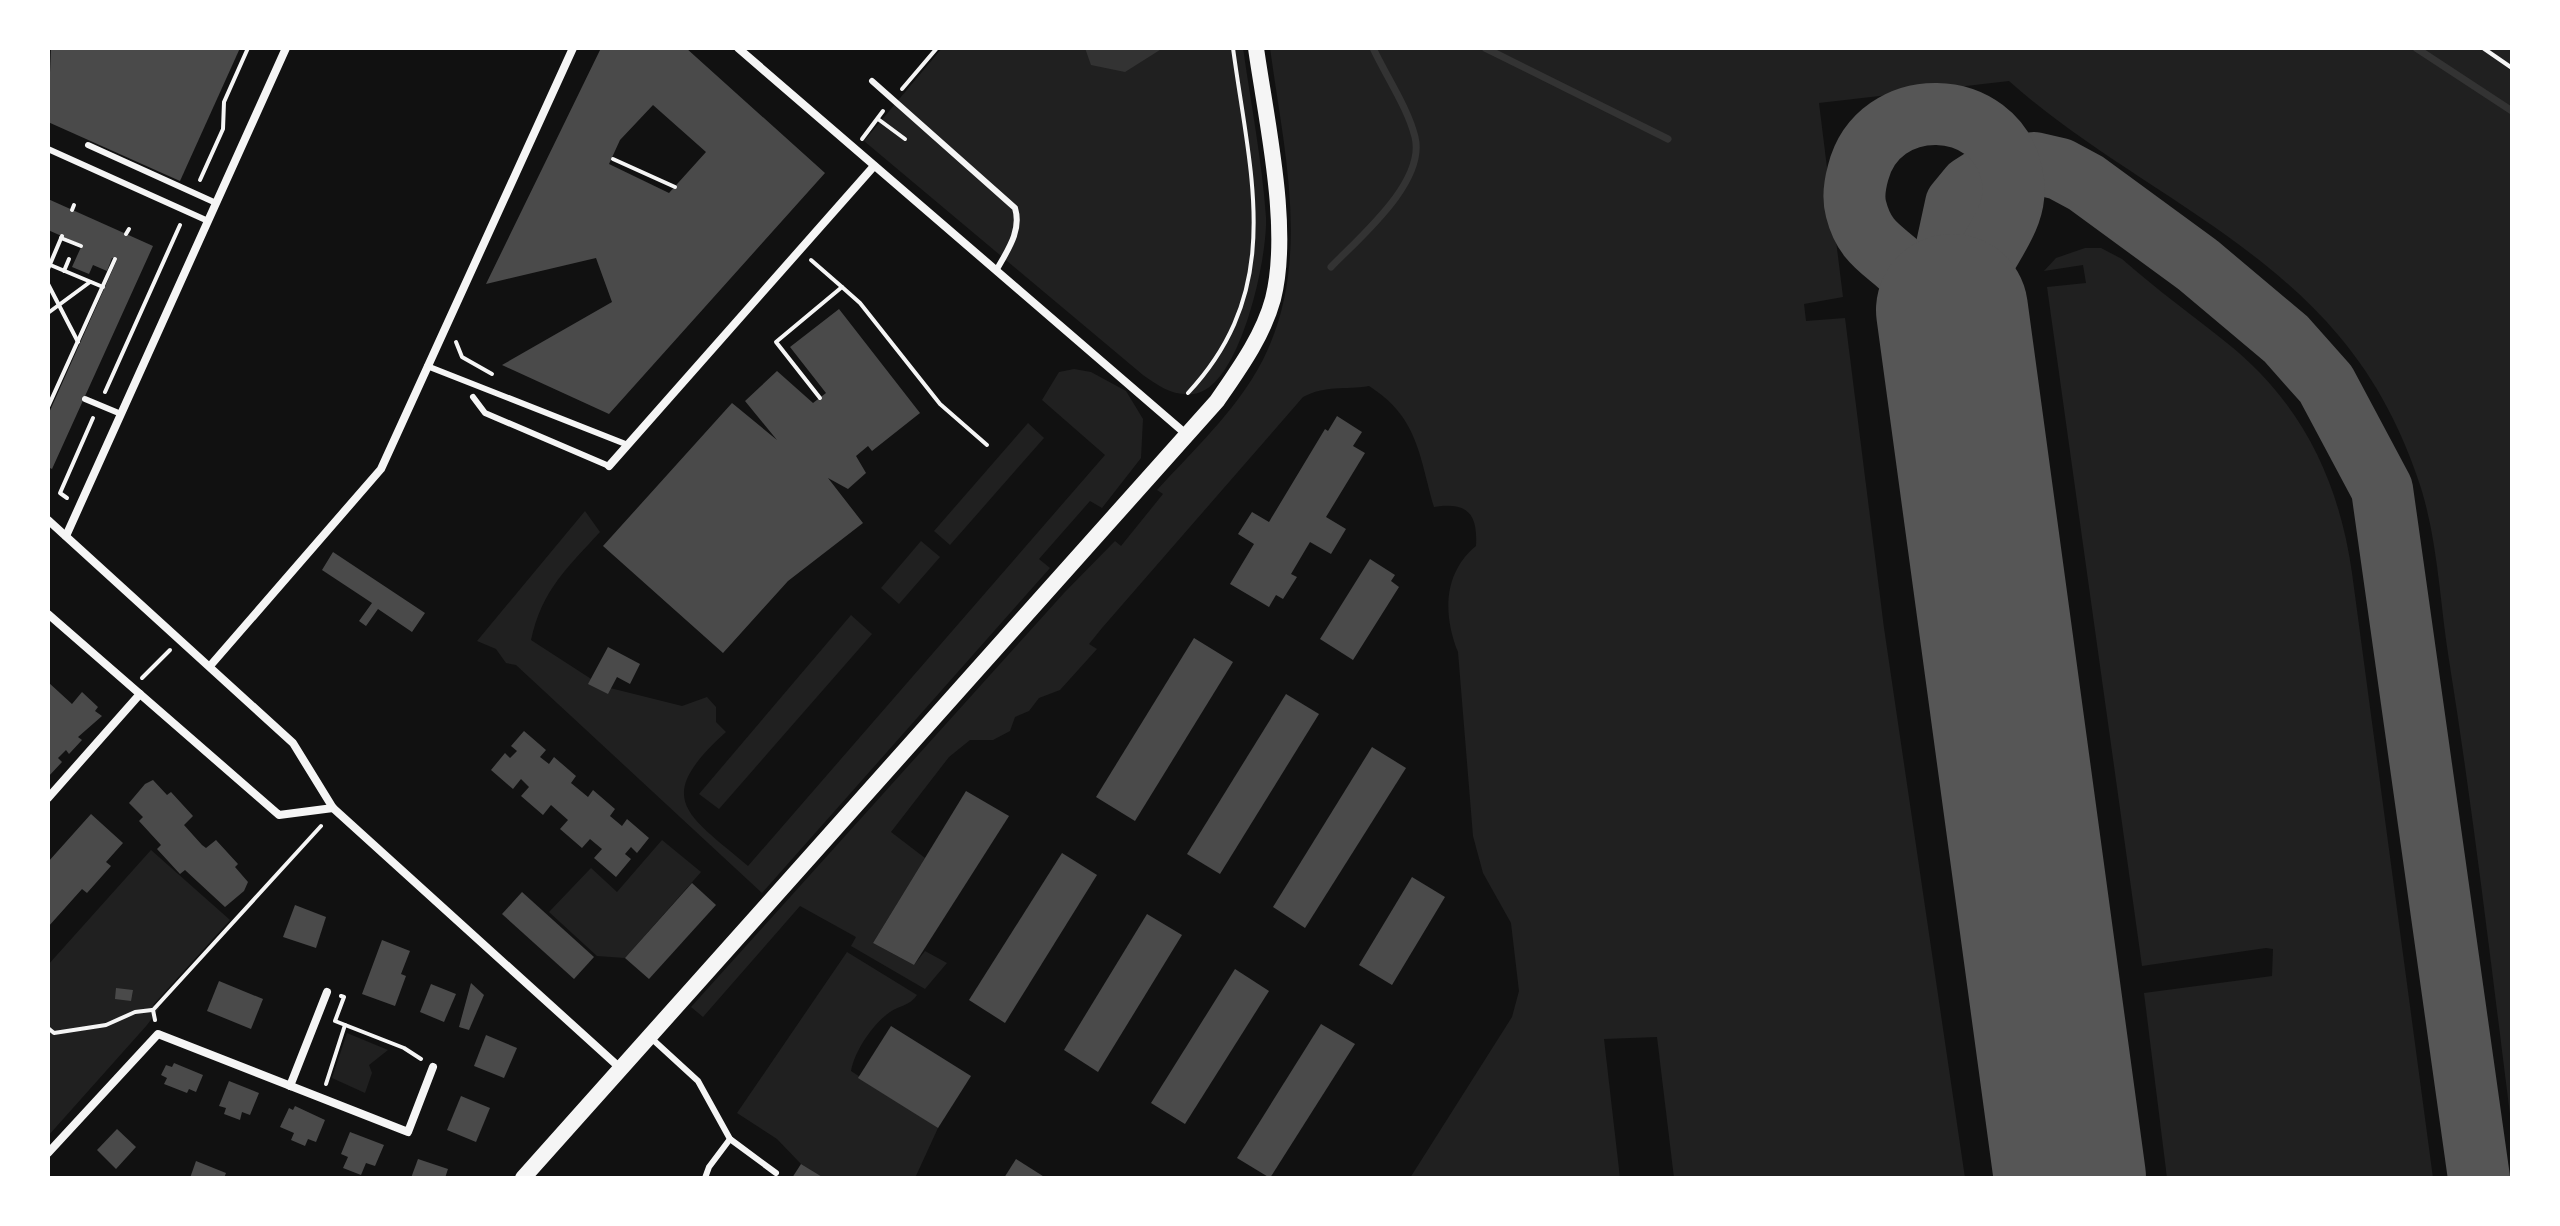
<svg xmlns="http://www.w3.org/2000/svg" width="2560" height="1226" viewBox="0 0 2560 1226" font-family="'Exo 2',sans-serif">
	<rect width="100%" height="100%" fill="#111"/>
	<g fill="#202020">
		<path d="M942,48H1243C1251,104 1262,161 1266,217C1268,256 1240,390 1193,394C1172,396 1159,386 1143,375L864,141Z"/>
		<path d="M1270,48H2512V1130C2492,973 2474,816 2449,660C2440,604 2438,543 2421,488C2403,432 2377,381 2339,336C2248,228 2113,174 2009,81L1819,103L1843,297L1804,304L1806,321L1845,318L1884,628L1965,1178H1674L1657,1037L1604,1039L1620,1178H1410L1512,1017L1519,991L1511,923L1483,873L1473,836L1458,652C1443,615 1443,573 1476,546C1478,513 1467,502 1434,507C1419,455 1418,417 1369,386C1344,390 1326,385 1303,397L1102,628L1089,644L1097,649L1060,690L1039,698L1029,711L1015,717L1010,731L993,740H970L949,757L891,832L925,858L873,943L914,965L925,951L947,963L925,989L851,946L856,937L800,906L703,1017L691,1007L1064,593L1115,541L1121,546L1163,494L1157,490C1189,455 1226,420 1252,379C1316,277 1285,159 1270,48Z"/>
		<path d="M2085,248H2101L2122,259C2156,289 2192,315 2227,343C2302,403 2339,481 2352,573L2433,1178H2167L2144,993L2272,976L2273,949L2266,948L2142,966L2047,287L2086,283L2083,265L2044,271L2056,258Z"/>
		<path d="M1074,369L1091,372L1126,391L1143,419L1141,458L1102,508L1090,501L1039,559L1050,568L762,893L516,665L506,663L496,649L477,641L585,511L600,532C567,568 542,590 531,640L602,686L682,706L707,697L716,707V722L726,732C652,799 686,813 748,866L1105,455L1042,400L1059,372Z"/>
		<polygon points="1028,423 1044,438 950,545 934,531"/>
		<polygon points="921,541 940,557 899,604 881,588"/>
		<polygon points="851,615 872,634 719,809 699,794"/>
		<polygon points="662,840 701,872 625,958 597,956 549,912 591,868 617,892"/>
		<polygon points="151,850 230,920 153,1005 160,1007 147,1025 48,1136 48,965"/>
		<path d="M847,952L917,995C910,1006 900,1005 890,1012C873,1024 855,1050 851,1071L938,1128L915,1178H824L801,1164L777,1139L737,1113Z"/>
		<polygon points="347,1033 388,1050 369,1065 372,1073 365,1093 332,1078"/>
	</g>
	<polygon fill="#333" points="1085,48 1163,48 1125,72 1091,65"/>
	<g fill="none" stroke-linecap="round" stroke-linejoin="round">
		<g stroke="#333" stroke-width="7">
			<polyline points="1485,48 1668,139"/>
			<polyline points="2416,48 2512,111"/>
			<path d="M1331,267C1360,237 1426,182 1415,137C1408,108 1386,76 1373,48"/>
		</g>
		<g stroke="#565656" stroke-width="62">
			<polyline points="1952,310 1946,250 1956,204 1970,187 2003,166 2034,163 2060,169 2086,183 2198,265 2286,339 2326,384 2382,489 2479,1178"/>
			<path d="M1961,377C1962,346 1962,317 1972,287C1984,248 2022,219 2012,175C1996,95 1878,93 1858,173C1855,184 1853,198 1856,209C1866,249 1890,251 1912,278C1933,306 1948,337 1961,369"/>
		</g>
		<polyline stroke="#565656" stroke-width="152" points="1952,310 2070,1178"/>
	</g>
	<g fill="#4a4a4a" fill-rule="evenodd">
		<polygon points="51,48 240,48 180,181 48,122"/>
		<path d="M601,48H686L825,173L609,414L502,365L612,302L596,258L486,284ZM653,105L706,152L669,193L609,164L620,140Z"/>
		<polygon points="48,199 153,246 52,469 48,467 48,415 117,260 112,258 107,271 93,265 89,274 72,267 82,245 48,230"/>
		<polygon points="839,309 920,413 872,451 868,446 856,456 866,473 848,489 828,478 863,523 788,581 723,653 603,546 732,403 777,440 745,401 777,371 813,403 826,393 790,347"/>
		<polygon points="1337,416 1362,432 1353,446 1365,453 1326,517 1346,529 1331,554 1310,542 1291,574 1297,577 1283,599 1276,595 1269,607 1230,584 1254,544 1238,534 1252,512 1269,522 1325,429 1328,431"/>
		<polygon points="333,552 425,613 412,632 378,609 366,626 359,621 372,603 322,570"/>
		<polygon points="1370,559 1395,575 1391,581 1399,587 1353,660 1320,639"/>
		<polygon points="1194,638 1233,662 1135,821 1096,797"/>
		<polygon points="608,647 640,664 630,684 617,677 608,694 588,684"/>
		<polygon points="48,682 72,704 82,692 98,707 95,711 102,716 78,737 82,740 69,754 66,750 58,758 62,762 48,777"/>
		<polygon points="1286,694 1319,714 1220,874 1187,854"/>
		<polygon points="524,731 546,750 540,757 549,764 554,757 576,776 571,783 588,797 593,790 615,809 610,816 622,826 627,819 649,838 637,853 631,847 625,854 631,859 616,877 594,858 602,849 590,839 582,848 560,829 568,820 551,805 543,815 521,796 529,787 521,779 513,789 491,770 505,753 510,758 517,751 511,746"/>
		<polygon points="1372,747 1406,768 1305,928 1273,907"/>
		<polygon points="153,780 167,795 171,792 193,816 184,825 202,845 206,848 216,840 238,864 235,867 248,882 244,891 225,907 185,870 180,874 157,849 161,845 139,821 143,817 129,803 145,784"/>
		<polygon points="966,791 1009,816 914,965 873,943"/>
		<polygon points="91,814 123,843 106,862 111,866 87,893 82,889 48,927 48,862"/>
		<polygon points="1062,853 1097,875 1005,1023 969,1000"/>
		<polygon points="1412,877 1445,897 1392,985 1359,965"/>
		<polygon points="692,883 716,905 649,979 625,958"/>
		<polygon points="522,892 594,957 574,979 502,914"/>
		<polygon points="295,905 326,917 316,948 283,937"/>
		<polygon points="1147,914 1182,935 1098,1072 1064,1050"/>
		<polygon points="382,940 410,951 401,974 406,976 395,1006 362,994"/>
		<polygon points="1235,969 1269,991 1185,1124 1151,1103"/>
		<polygon points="219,981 263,999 251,1029 207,1011"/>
		<polygon points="471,983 484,995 469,1030 459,1027"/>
		<polygon points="431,984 456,994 444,1022 420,1012"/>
		<polygon points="116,988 133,990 131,1001 115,999"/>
		<polygon points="1321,1024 1355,1044 1270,1178 1237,1158"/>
		<polygon points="891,1026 971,1076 938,1128 858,1078"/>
		<polygon points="486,1035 517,1048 504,1078 474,1066"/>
		<polygon points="174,1063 203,1075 196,1092 189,1089 187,1093 164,1084 167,1078 161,1075 166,1065 172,1067"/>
		<polygon points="229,1081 259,1093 250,1115 242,1112 240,1120 224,1114 226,1108 219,1106"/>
		<polygon points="461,1096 490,1108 476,1142 447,1130"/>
		<polygon points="295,1106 325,1120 316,1142 308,1139 305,1146 291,1140 294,1133 280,1127 289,1108 293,1110"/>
		<polygon points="117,1129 136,1147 116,1169 97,1150"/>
		<polygon points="350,1132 384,1145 375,1166 366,1163 361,1175 343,1168 348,1157 341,1154"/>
		<polygon points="418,1159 448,1169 445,1178 411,1178"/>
		<polygon points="1016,1159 1046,1178 1004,1178"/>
		<polygon points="196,1161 226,1173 224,1178 190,1178"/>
		<polygon points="801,1164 824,1178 792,1178"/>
	</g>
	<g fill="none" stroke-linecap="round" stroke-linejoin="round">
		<g stroke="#f5f5f5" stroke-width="4">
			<polyline points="2483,48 2512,68"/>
			<polyline points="902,89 937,48"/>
			<polyline points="878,119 905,139"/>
			<polyline points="862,139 883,111"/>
			<polyline points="613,159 675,187"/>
			<polyline points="200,180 223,129 224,102 248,48"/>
			<polyline points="72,210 74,205"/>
			<polyline points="126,234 129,229"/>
			<polyline points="61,238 81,246"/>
			<polyline points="811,260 842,287"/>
			<polyline points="48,264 103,287"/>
			<polyline points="48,269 62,236"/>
			<polyline points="64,271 69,259"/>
			<polyline points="48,284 78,342"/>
			<polyline points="48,313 90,282"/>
			<polyline points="456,342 462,357 492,374"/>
			<polyline points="105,392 180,225"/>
			<path d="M1188,393C1286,288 1250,176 1233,48"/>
			<polyline points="820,398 776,342 842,287 860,303 940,404 987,445"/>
			<polyline points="48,407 115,259"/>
			<polyline points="67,498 60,493 93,418"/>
			<polyline points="142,678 170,650"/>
			<polyline points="341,996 344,997 335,1021 404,1048 421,1059"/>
			<polyline points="155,1020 153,1010 321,826"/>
			<polyline points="48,1028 54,1033 106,1025 135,1012 152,1010"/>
			<polyline points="326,1084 345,1025"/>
		</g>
		<g stroke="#f5f5f5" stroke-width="6">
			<path d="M872,81L1015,208C1022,231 1007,251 996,271"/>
			<polyline points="88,145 216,203"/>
			<polyline points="48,149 208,221"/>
			<polyline points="427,366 628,445"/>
			<polyline points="473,397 485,413 609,466"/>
			<polyline points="85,399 121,414"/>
			<polyline points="650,1037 698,1081 730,1139 776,1173"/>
			<polyline points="705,1178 709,1167 730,1139"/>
		</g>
		<g stroke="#f5f5f5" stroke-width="8">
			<polyline points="738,48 1186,434"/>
			<polyline points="609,466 874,166"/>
			<polyline points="48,520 293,743 333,808 619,1067"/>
			<polyline points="66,536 286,48"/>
			<polyline points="48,614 279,815 333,808"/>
			<polyline points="210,666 381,469 573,48"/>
			<polyline points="48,798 140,694"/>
			<polyline points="290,1086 327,992"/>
			<polyline points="48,1153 158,1034 408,1132 433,1067"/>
		</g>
		<path stroke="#f5f5f5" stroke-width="16" d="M523,1178L1217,401C1239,369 1263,336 1273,299C1291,228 1266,120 1256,48"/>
	</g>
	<rect width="2560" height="1226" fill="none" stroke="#ffffff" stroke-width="100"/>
</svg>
